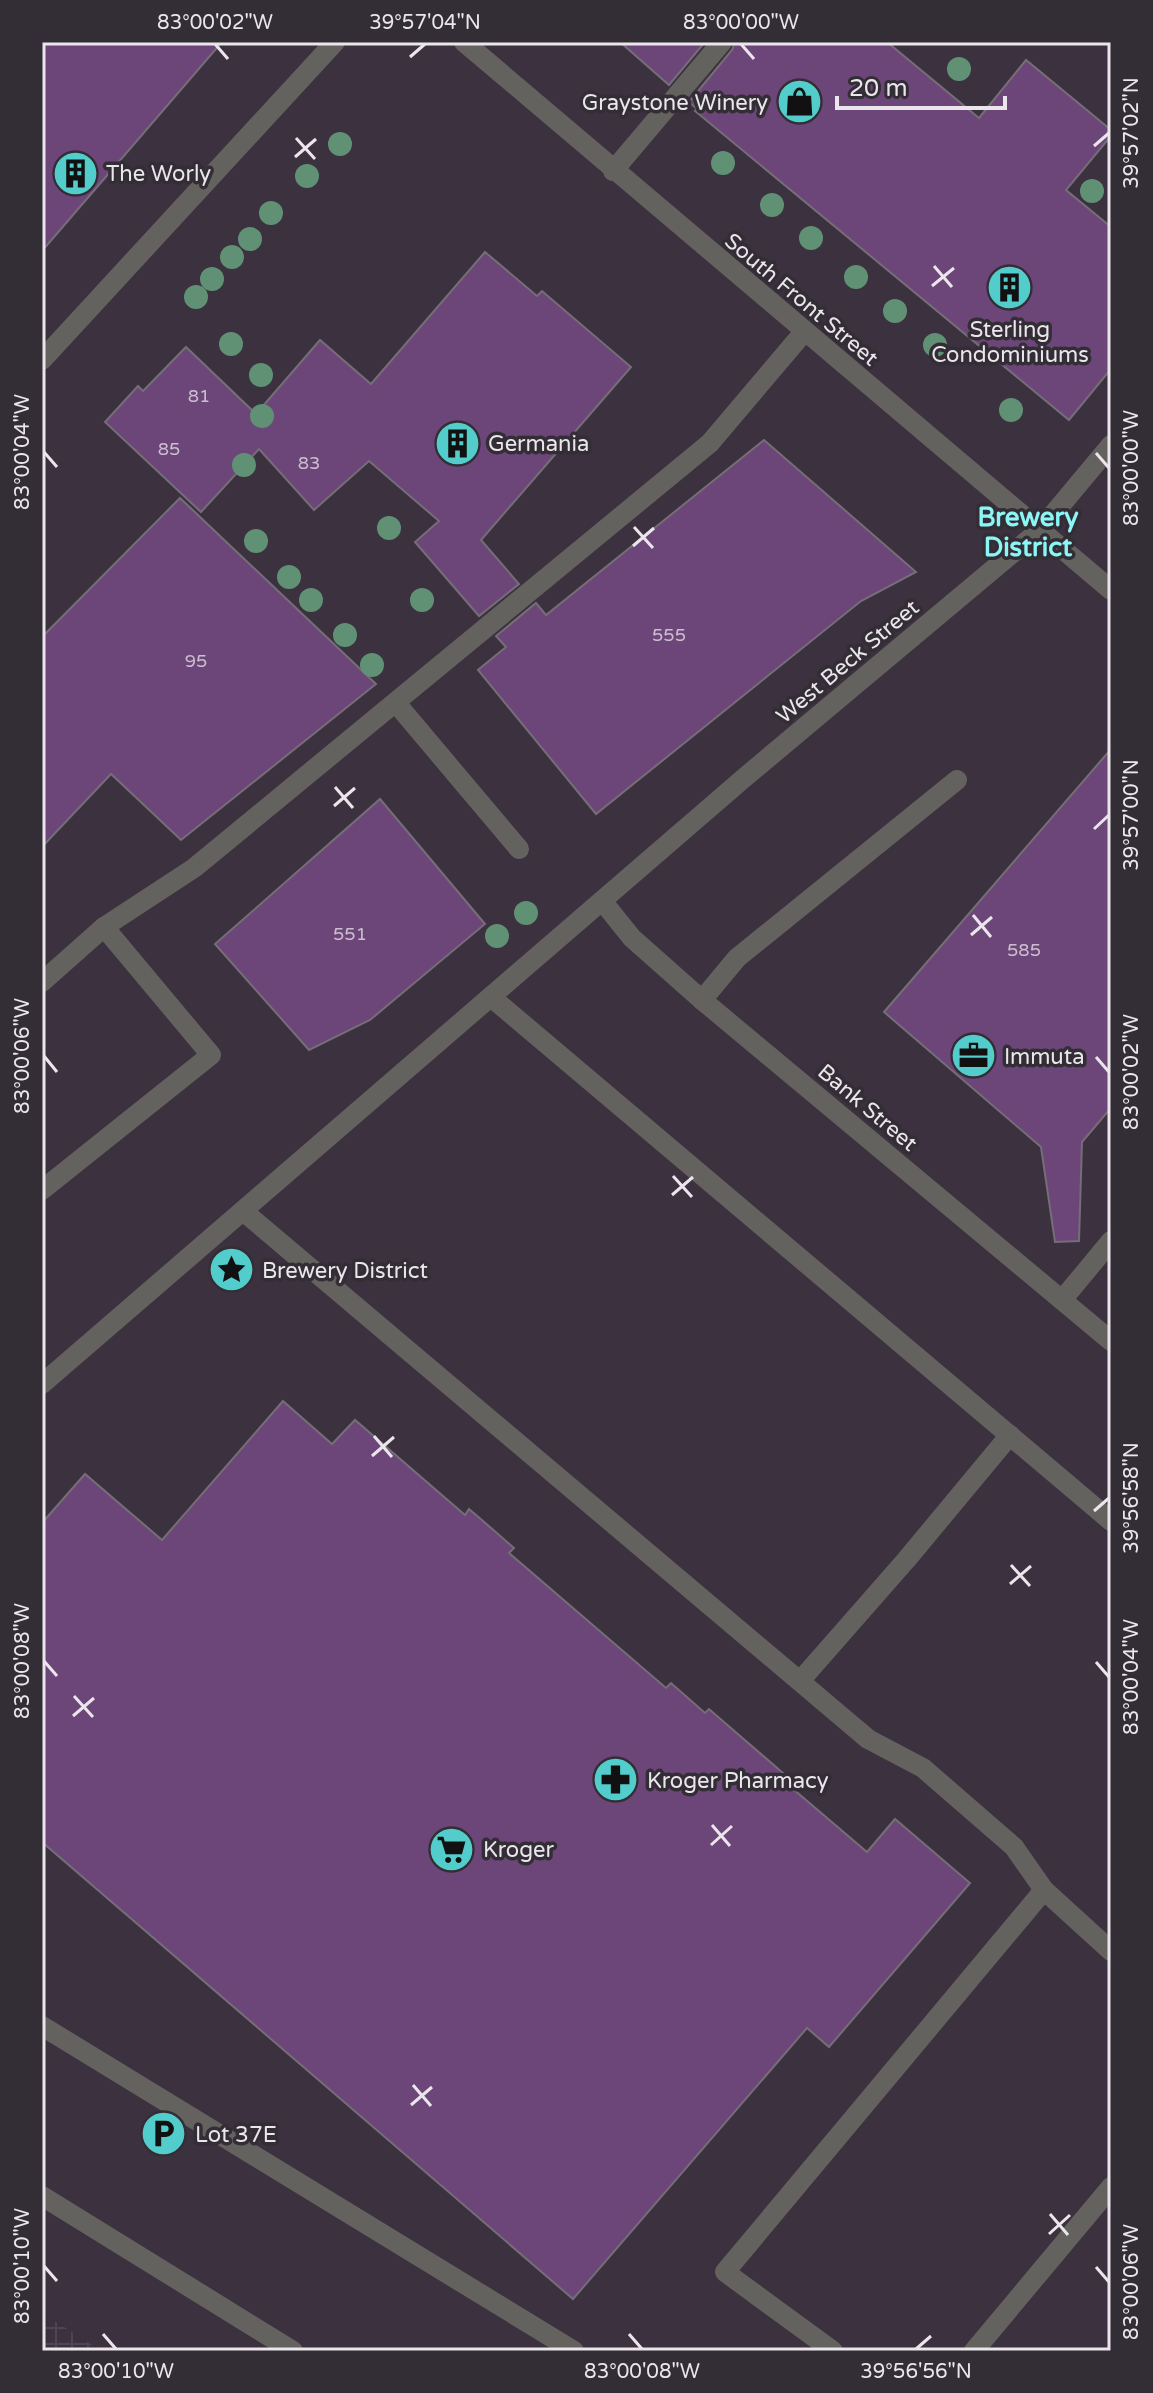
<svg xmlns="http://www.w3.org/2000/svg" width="1153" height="2393" viewBox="0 0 1153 2393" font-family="'Varela Round',sans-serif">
	<defs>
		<pattern id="industrial-grid" width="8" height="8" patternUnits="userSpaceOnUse" patternTransform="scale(2)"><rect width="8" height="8" fill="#3c313f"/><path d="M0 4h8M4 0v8" fill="none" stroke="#4f4552"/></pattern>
	</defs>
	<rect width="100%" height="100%" fill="#332d35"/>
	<polygon fill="#3c313f" points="42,42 1111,42 1111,2351 102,2351 42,2313"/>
	<polygon fill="url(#industrial-grid)" points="42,2313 102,2351 42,2351"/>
	<g fill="#6c4678" stroke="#756d77" stroke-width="2">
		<polygon points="42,42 222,42 42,251"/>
		<polygon points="620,42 705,42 669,85"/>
		<polygon points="735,42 887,42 979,118 1026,60 1111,130 1111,136 1066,190 1111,227 1111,369 1069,420 695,111 697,109 689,102 732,50"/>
		<polygon points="485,252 537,296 542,291 631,367 481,540 519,584 479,616 415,542 439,521 369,461 314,510 259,449 201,512 105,422 138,386 143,391 186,347 256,414 320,340 371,384"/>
		<polygon points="764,440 916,572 861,601 596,814 478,670 506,647 496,636 536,603 546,615"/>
		<polygon points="180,498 376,684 181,840 111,774 42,847 42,637"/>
		<polygon points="1111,749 1111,1108 1082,1142 1079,1241 1055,1242 1041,1147 884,1012"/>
		<polygon points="380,799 485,924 370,1020 309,1050 215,944"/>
		<polygon points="283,1401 332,1444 355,1420 465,1515 469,1509 490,1527 514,1548 509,1553 666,1688 671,1683 705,1713 709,1709 783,1773 779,1777 867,1852 895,1819 970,1883 829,2047 807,2028 573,2299 42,1842 42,1523 85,1474 162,1540"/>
	</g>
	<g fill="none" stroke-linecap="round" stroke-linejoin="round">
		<g stroke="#64625e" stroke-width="20">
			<polyline points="464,42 1111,590"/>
			<polyline points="613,171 722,42"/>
			<polyline points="42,360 335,42"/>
			<polyline points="396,703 519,849"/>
			<polyline points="603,902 632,938 702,1000 1111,1341"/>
			<polyline points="42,982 104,927 194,868 710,443 804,332"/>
			<polyline points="491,997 1111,1521"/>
			<polyline points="702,1000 737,958 957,780"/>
			<polyline points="42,1190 211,1055 104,927"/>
			<polyline points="243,1211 868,1739 923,1768 1014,1847 1044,1890 1111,1951"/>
			<polyline points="1062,1300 1111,1241"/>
			<polyline points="42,1384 744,778 1040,530 1111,445"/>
			<polyline points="800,1681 907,1559 1010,1435"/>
			<polyline points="42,2026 574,2351"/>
			<polyline points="42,2196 293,2351"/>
			<polyline points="833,2351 725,2272 1044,1890"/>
			<polyline points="974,2351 1111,2187"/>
		</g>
	</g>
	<g fill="#619175">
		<circle cx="959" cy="69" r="12"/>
		<circle cx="340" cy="144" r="12"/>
		<circle cx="723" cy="163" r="12"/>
		<circle cx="307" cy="176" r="12"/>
		<circle cx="1092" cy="191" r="12"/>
		<circle cx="772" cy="205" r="12"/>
		<circle cx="271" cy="213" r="12"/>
		<circle cx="811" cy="238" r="12"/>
		<circle cx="250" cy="239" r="12"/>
		<circle cx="232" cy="257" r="12"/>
		<circle cx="856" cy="277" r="12"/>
		<circle cx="212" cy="279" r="12"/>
		<circle cx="196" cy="297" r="12"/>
		<circle cx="895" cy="311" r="12"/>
		<circle cx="231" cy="344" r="12"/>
		<circle cx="935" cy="345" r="12"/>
		<circle cx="261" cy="375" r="12"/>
		<circle cx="1011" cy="410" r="12"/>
		<circle cx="262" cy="416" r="12"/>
		<circle cx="244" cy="465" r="12"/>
		<circle cx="389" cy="528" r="12"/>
		<circle cx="256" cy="541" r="12"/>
		<circle cx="289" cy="577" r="12"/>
		<circle cx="311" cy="600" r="12"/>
		<circle cx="422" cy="600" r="12"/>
		<circle cx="345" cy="635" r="12"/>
		<circle cx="372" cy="665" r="12"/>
		<circle cx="526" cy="913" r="12"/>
		<circle cx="497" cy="936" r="12"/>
	</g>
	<path fill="none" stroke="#ebe6ec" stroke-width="3" d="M215,44L228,59M741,44L754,59M410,57L425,44M296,138L315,159M1094,146L1109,133M295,157L316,139M934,266L952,287M932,286L954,268M44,452L57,467M1096,453L1109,468M634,527L653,548M633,546L654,528M335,787L353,808M334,806L355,788M1094,829L1109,815M973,915L991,937M971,935L992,917M44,1056L57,1072M1096,1057L1109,1072M673,1176L692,1197M672,1195L693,1177M374,1436L392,1457M372,1456L394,1437M1094,1511L1109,1498M1011,1565L1030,1586M1010,1584L1031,1566M44,1661L57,1676M1096,1662L1109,1677M74,1696L93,1717M73,1716L94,1698M712,1825L730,1846M711,1845L732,1826M413,2085L431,2106M411,2105L432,2087M1050,2214L1068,2235M1049,2234L1070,2215M44,2266L57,2281M1096,2267L1109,2282M103,2334L116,2349M629,2334L642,2349M916,2349L931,2336"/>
	<defs>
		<symbol id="shop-disc" viewBox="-11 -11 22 22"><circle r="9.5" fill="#52cdcc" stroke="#332d35"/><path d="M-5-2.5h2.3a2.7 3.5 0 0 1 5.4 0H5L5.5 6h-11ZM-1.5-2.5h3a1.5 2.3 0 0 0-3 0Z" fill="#111"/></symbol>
		<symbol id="building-disc" viewBox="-11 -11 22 22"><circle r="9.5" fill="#52cdcc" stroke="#332d35"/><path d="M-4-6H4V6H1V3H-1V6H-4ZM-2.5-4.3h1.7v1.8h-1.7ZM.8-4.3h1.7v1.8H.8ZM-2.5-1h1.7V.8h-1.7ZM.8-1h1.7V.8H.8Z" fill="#111"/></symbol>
		<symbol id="office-disc" viewBox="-11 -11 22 22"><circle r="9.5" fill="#52cdcc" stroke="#332d35"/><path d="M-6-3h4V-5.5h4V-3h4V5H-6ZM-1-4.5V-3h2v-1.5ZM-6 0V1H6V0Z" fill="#111"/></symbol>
		<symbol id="sight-disc" viewBox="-11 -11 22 22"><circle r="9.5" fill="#52cdcc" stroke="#332d35"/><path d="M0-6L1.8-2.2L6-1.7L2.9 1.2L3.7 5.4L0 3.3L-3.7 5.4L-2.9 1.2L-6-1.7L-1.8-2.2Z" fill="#111"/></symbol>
		<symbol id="pharmacy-disc" viewBox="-11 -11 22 22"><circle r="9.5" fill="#52cdcc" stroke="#332d35"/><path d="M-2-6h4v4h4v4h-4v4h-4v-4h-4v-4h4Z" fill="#111"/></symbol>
		<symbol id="supermarket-disc" viewBox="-11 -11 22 22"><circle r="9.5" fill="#52cdcc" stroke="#332d35"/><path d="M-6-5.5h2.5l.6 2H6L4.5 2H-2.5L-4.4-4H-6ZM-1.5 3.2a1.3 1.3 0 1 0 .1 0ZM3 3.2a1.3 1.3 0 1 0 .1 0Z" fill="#111"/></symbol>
		<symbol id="parking-disc" viewBox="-11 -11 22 22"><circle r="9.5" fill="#52cdcc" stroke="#332d35"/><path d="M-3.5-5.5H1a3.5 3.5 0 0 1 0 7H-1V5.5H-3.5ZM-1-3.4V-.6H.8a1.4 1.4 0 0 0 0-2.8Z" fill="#111"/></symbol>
	</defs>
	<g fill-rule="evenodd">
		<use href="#shop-disc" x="774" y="76" width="51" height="51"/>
		<use href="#building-disc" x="50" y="148" width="51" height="51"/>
		<use href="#building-disc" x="984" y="262" width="51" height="51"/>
		<use href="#building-disc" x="432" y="418" width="51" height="51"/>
		<use href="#office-disc" x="948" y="1030" width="51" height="51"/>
		<use href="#sight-disc" x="206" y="1244" width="51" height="51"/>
		<use href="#pharmacy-disc" x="590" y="1754" width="51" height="51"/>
		<use href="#supermarket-disc" x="426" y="1824" width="51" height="51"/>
		<use href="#parking-disc" x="138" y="2108" width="51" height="51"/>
	</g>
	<g text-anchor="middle" stroke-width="7" stroke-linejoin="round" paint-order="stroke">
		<g font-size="18" fill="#cbbecf">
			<text x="199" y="402">81</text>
			<text x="169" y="455">85</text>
			<text x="309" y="469">83</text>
			<text x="669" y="641">555</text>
			<text x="196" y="667">95</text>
			<text x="350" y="940">551</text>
			<text x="1024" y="956">585</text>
		</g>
		<g font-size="22" fill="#ebe6ec" stroke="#332d35" text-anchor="start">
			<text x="768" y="110" text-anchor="end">Graystone Winery</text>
			<text x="106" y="181">The Worly</text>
			<text x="1010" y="337" text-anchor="middle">Sterling<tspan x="1010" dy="25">Condominiums</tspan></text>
			<text x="488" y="451">Germania</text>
			<text x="1004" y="1064">Immuta</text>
			<text x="262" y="1278">Brewery District</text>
			<text x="647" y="1788">Kroger Pharmacy</text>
			<text x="483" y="1857">Kroger</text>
			<text x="195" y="2142">Lot 37E</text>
		</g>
		<g font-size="22" fill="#ebe6ec" stroke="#332d35">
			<text transform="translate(802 299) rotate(40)" y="8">South Front Street</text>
			<text transform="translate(847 661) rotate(-40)" y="8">West Beck Street</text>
			<text transform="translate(868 1107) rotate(40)" y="8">Bank Street</text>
		</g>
		<g font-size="26" font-weight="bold" fill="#8bf6f5" stroke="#332d35">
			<text x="1028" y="526">Brewery<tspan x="1028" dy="30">District</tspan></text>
		</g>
	</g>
	<rect width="1153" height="2393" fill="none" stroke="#332d35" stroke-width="88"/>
	<path d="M837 96v12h168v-12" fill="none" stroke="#ebe6ec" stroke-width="4"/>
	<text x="849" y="96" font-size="24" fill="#ebe6ec" stroke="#332d35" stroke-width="6" paint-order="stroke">20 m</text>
	<rect x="44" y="44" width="1065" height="2305" fill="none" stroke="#ebe6ec" stroke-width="3"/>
	<g font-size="20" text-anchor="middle" fill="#ebe6ec">
		<text x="215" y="29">83°00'02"W</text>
		<text x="425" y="29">39°57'04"N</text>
		<text x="741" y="29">83°00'00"W</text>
		<text transform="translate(1131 133) rotate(-90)" y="7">39°57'02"N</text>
		<text transform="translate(22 452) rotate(-90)" y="7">83°00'04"W</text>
		<text transform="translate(1131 468) rotate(-90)" y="7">83°00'00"W</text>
		<text transform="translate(1131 815) rotate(-90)" y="7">39°57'00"N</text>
		<text transform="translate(22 1056) rotate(-90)" y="7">83°00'06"W</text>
		<text transform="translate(1131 1072) rotate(-90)" y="7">83°00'02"W</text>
		<text transform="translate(1131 1498) rotate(-90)" y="7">39°56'58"N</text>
		<text transform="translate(22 1661) rotate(-90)" y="7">83°00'08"W</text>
		<text transform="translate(1131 1677) rotate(-90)" y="7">83°00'04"W</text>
		<text transform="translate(22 2266) rotate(-90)" y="7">83°00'10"W</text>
		<text transform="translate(1131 2282) rotate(-90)" y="7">83°00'06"W</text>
		<text x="116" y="2378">83°00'10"W</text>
		<text x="642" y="2378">83°00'08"W</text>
		<text x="916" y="2378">39°56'56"N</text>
	</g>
</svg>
